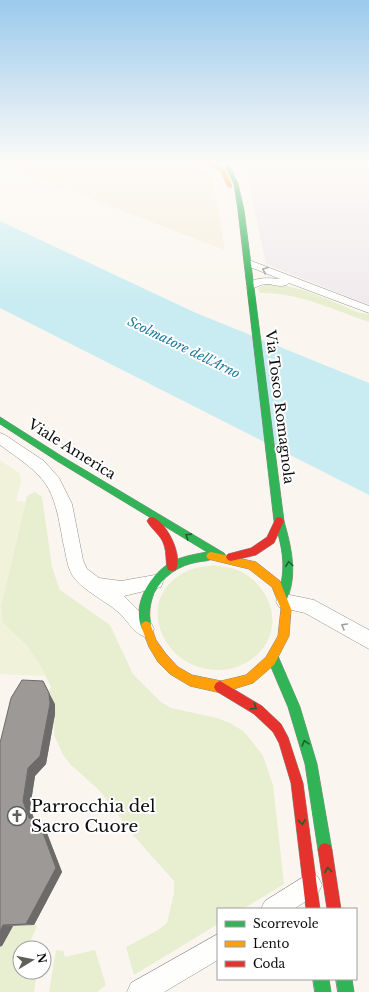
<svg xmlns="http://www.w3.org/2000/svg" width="369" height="992" viewBox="0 0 369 992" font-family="'Libre Baskerville',serif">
	<rect width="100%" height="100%" fill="#faf6ef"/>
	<polygon fill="#f0eaed" points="245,163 369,163 369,305 266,264"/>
	<polygon fill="#f6eedc" points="0,163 176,163 202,169 207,171 212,178 225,250 0,164"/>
	<g fill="#e8eed0">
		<path d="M266,284C299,284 330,301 360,313L369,314V322C334,310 298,292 260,293L258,288Z"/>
		<polygon points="35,492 42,497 52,567 60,590 110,625 133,674 161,702 171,708 217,718 230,723 243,731 251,740 263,756 273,785 284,884 243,909 218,909 218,924 134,975 126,947 158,930 167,923 174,893 174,881 134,836 99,790 70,764 63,755 54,735 55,704 49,691 51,687 42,669 27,646 2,622 1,606 27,496"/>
		<path d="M214,565C223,567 232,567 240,571C266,584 281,615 267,642C259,656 245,666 229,669C166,680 128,599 187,571C195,567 205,567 214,565Z"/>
		<polygon points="34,925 37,926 27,948 20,948 20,972 37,972 34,992 0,992 0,947 3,946 13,926"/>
		<polygon points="56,950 63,951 65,957 95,950 106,985 97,992 49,992"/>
	</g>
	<polygon fill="#f1f2da" points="0,460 20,474 21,483 16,501 26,502 1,606 2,622 27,646 46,676 0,674"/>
	<polygon fill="#c8ecf2" points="0,221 196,313 369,383 369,495 0,308"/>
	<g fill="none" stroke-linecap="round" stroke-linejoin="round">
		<polygon fill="#c8ecf2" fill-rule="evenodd" points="204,168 206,169 209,181 207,180"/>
		<defs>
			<g id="street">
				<path d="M249,260L369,306V313L289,283C283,289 274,284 266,284C259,284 255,290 247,288L246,286C254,276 269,278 280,279L245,265L244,263L245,261Z"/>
				<path d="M0,433L5,435L44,461L59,478L72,504L83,560L87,569L99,578L121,581L155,575L161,577L163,582L161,587L124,596L151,623L154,629L151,635L145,637C132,632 127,619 117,611C105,601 85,591 75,579C67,570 66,553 63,542C53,483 48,479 0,445Z"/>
				<polygon points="285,594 314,600 369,630 369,649 305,613 279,607 276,602 279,597"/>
				<polygon points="310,873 318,877 322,885 318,893 294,909 261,909 265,901"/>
				<polygon points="218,934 218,960 164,992 127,992 131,983"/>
			</g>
			<g id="fast">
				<path d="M226,163H230V167L238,184L244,210L284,521C291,546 298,574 287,599L283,601L279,599C277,593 281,584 282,578C285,558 280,539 274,521L238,210L234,184L226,167Z"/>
				<path d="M0,417L63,457L224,553L226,556L224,559L221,560L215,557C211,561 204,561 198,562C179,565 163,576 154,593C151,601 149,610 150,618C150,622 152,625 150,629L146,631L142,629C131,604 151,573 173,561C184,556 196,554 207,552L57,461L0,424Z"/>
				<polygon points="274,655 278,656 300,707 317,764 332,850 330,855 325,857 320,855 318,850 305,764 288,707 268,660 270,656"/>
				<polygon points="313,979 329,979 331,992 315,992"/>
				<polygon points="336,979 352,979 354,992 338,992"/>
			</g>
			<g id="slow">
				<polygon points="205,163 210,163 225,170 232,187 228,187 221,172"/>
				<polygon points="211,552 256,562 280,581 291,609 289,636 274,665 253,683 221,693 190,686 170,674 158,662 149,647 141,626 142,623 146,621 150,623 156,640 166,654 178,667 192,675 221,681 246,675 266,657 278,636 281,609 272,587 249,569 208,559 206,556 208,553"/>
			</g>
			<g id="jam">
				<path d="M152,517C167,522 183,555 176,570L172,571L168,570C165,563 167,553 164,545C161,535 152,530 147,521L149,518Z"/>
				<polygon points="279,517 282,518 284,521 274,543 256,555 231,561 228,560 226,557 228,554 251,548 267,537 276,518"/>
				<polygon points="220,681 262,706 281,724 288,737 303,783 320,909 306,909 291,783 279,743 273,732 254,714 216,691 214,687 216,683"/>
				<polygon points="325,843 330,845 332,850 341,909 327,909 318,850 320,845"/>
			</g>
		</defs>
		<use href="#street" stroke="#93918e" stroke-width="1"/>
		<use href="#fast" stroke="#8a8885" stroke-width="1"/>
		<use href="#slow" stroke="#8a8885" stroke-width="1"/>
		<use href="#jam" stroke="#8a8885" stroke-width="1"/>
		<use href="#street" fill="#fefefd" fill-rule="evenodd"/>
		<use href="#fast" fill="#30b455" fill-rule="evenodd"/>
		<use href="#slow" fill="#ff9f0a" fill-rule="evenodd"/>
		<use href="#jam" fill="#e5322d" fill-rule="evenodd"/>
	</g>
	<polygon fill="#868481" points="55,704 55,714 46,764 35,776 30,808 35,821 39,822 45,828 62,872 34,925 13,926 2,946 0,947 0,743"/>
	<g fill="#6d6b69">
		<polygon points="43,681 55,704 55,714 46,764 35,776 30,808 36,824 29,818 23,801"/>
		<polygon points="39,822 45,828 62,872 34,925 26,924"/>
		<polygon points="3,925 13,926 2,946 0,946 0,932"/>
	</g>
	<polygon fill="#9c9996" stroke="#6d6b69" points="22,680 43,681 49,693 50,704 40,756 28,768 23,801 29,818 39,822 56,868 26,924 3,925 0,932 0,743 11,698"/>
	<defs><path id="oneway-chevron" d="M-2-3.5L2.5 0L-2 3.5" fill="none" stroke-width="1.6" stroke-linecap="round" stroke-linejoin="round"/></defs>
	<g stroke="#9d9d9d">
		<use href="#oneway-chevron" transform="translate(265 270) rotate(-157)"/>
		<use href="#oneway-chevron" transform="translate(344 626) rotate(-150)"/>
	</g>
	<g stroke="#1e6030">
		<use href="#oneway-chevron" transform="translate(188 536) rotate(-148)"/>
		<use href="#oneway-chevron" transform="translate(289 564) rotate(-98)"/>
		<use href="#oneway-chevron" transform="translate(254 707) rotate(33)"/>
		<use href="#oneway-chevron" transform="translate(305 743) rotate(-106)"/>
		<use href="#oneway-chevron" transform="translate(302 822) rotate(83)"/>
		<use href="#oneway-chevron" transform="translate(328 870) rotate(-98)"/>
	</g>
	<linearGradient id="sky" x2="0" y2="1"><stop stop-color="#9bcaec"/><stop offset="0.54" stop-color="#fdfbf8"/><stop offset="1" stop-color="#fdfbf8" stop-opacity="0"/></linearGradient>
	<rect width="369" height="302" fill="url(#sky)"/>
	<defs>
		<symbol id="church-ring" viewBox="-11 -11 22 22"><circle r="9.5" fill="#fff" stroke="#5f5e5b" stroke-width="1.5"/><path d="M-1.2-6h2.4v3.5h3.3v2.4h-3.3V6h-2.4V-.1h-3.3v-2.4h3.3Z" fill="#5f5e5b"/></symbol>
	</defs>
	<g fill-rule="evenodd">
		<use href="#church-ring" x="6" y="805" width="22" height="22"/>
	</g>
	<g text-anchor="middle" stroke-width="4" stroke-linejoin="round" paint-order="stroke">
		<g font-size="13" font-style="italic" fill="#1a7999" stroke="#fff">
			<text transform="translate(184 347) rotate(26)" y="5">Scolmatore dell'Arno</text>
		</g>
		<g font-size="14" fill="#0c0c0c" stroke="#fff">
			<text transform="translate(280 407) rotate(83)" y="5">Via Tosco Romagnola</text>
			<text transform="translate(72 449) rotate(32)" y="5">Viale America</text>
		</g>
		<g font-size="17" fill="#0c0c0c" stroke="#fff" text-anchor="start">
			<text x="31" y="812">Parrocchia del<tspan x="31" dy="20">Sacro Cuore</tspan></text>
		</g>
	</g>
	<rect x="217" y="908" width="140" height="72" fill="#ffffff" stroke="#9e9e9e"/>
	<rect x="225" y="921" width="20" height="6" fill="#30b455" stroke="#9e9e9e"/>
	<text x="253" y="928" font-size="12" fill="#0c0c0c">Scorrevole</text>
	<rect x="225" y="941" width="20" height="6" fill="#ff9f0a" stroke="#9e9e9e"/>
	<text x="253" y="948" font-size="12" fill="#0c0c0c">Lento</text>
	<rect x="225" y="961" width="20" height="6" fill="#e5322d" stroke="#9e9e9e"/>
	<text x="253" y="968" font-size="12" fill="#0c0c0c">Coda</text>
	<g transform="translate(32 960) rotate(80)"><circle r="19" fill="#ffffff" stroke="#9e9e9e"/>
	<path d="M0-3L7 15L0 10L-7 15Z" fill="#5f5e5b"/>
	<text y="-6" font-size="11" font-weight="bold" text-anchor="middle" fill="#0c0c0c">N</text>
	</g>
</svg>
